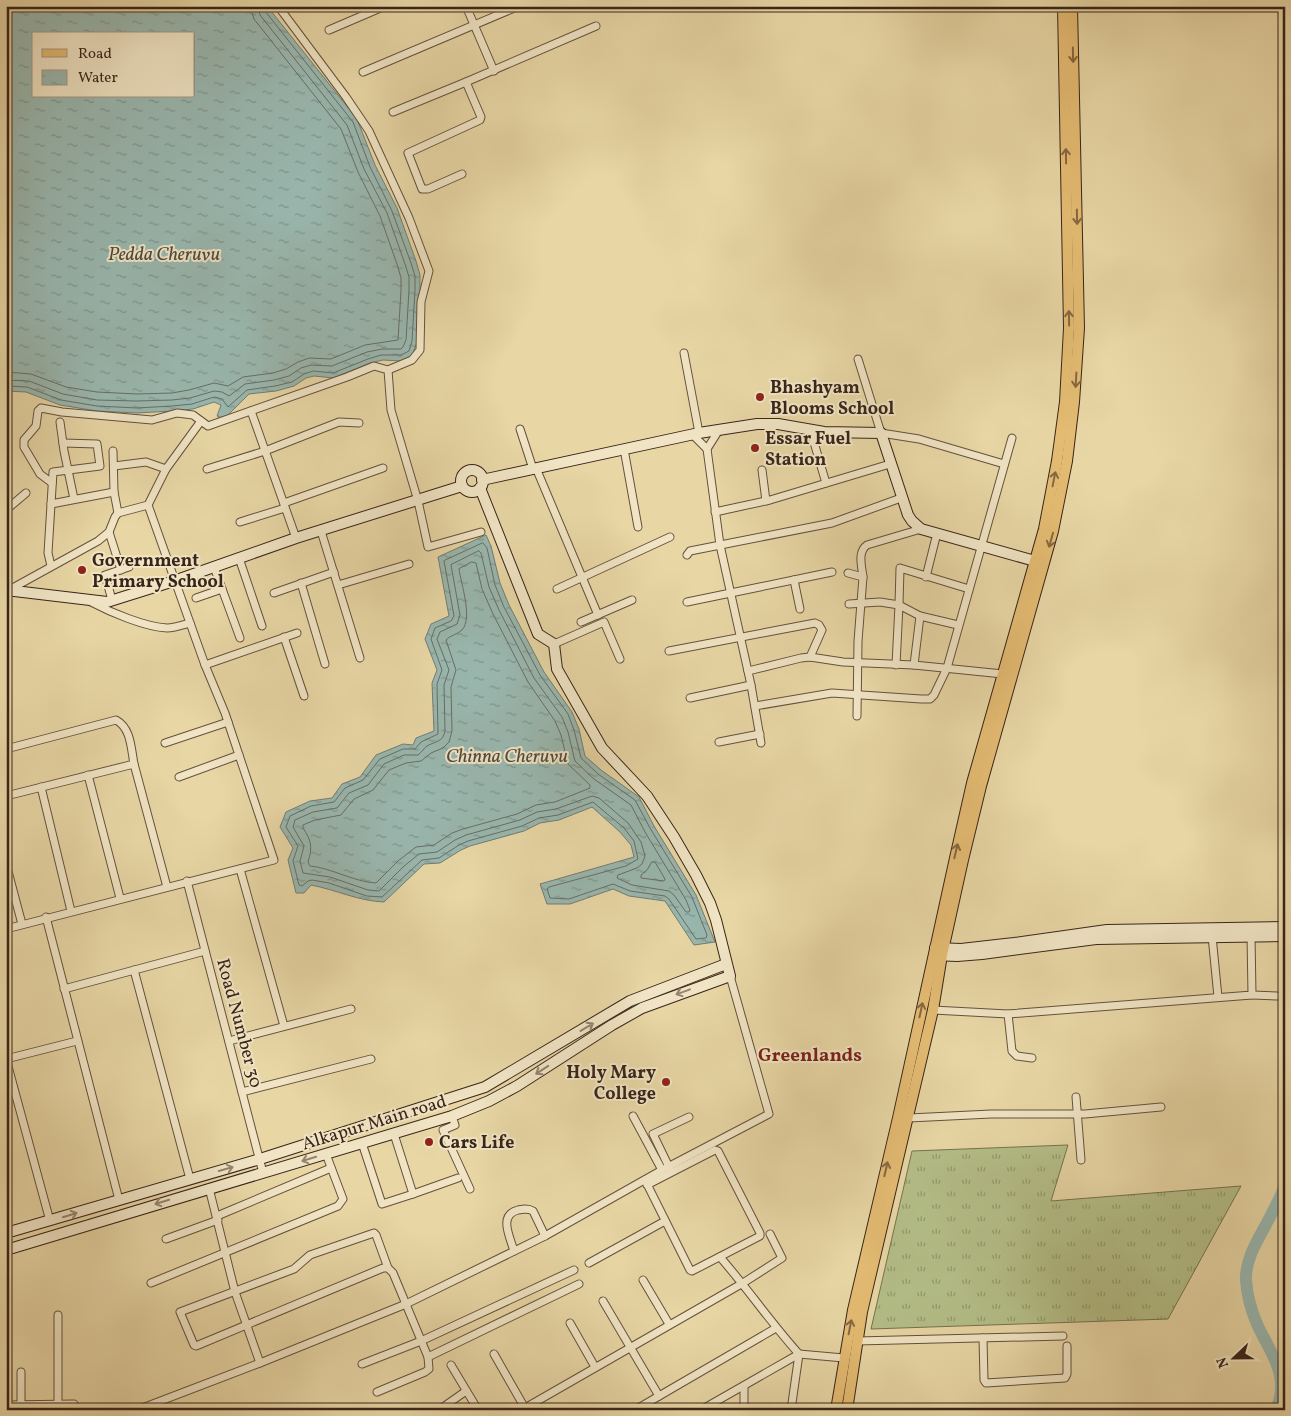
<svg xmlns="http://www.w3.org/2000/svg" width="1291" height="1416" viewBox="0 0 1291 1416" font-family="Vollkorn,serif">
	<defs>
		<pattern id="grass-tufts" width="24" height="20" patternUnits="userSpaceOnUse" patternTransform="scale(1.25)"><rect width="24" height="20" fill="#b4be87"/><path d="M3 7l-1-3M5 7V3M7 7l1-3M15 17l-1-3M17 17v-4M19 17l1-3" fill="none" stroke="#939a6e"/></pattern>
		<pattern id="water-ripples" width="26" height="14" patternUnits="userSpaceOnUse" patternTransform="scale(1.25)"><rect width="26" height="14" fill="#99b7af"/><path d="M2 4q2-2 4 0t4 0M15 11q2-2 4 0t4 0" fill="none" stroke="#7e958e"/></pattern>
	</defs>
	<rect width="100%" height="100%" fill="#e8d6a5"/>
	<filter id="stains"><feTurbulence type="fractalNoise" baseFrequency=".004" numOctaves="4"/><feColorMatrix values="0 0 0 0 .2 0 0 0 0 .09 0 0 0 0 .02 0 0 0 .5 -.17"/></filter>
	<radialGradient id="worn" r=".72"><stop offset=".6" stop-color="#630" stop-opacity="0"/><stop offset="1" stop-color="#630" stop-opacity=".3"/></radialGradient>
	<polygon fill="url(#grass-tufts)" stroke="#767250" points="1068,1145 1051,1201 1241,1186 1168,1319 871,1329 912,1151"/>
	<g fill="url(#water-ripples)" stroke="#727d73" fill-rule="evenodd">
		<path d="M6,6H267L357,119L375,165L397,208L416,261L420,275V290L417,342L413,353L409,358L402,361L383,360L370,363L333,378L314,376L306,378L294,386L276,391L249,394L227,416L219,418L217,416L221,405L214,402L193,409L172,411L137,413L97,411L60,405L26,392L6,391ZM34,34H194V96H34Z"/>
		<path d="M486,535L491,546L500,583L509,605L544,672L572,712L579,729L585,756L601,770L639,797L654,826L696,895L715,942L694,945L665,901L629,896L613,889L570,904H547L540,884L634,857L631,845L620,832L592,807L559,820L540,823L524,831L470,846L461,850L440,863L424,864L384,902C358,901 337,890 311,885L304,893H296L288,860L293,848L280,827L286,812L310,801L332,798L342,784L360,777L376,755L403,744L413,745L416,738L434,731L432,683L437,670L425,639L431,624L449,616L438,557Z"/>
	</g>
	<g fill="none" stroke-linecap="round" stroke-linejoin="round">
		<g stroke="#686e64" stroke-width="1">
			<polyline points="6,372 31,374 66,387 97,392 137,394 172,393 189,390 214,383 228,386 243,377 273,373 286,369 298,362 309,358 331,359 365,345 398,340 401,290 401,278 398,267 380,216 358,172 341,129 254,19 250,6"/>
			<polyline points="6,380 29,381 63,394 97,400 137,401 172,400 190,398 214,391 222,392 229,396 245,384 274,380 289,376 301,368 311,365 332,366 367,352 382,349 401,349 403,347 406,340 409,290 409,277 405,264 387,213 364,169 347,125 260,15 258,6"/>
			<polyline points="6,386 27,387 61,400 97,406 137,408 172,406 192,404 214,397 222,399 228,407 247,390 275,386 292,382 304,374 313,371 333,373 368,359 381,355 401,355 409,351 412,341 415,290 415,276 411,263 392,211 370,167 353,122 265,11 264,6"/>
			<polygon points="483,543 487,548 495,585 504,607 540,675 568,714 574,730 581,758 598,774 635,800 650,828 692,897 707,935 706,938 696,939 669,899 665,896 630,891 613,884 569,899 550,898 547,889 549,887 626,866 638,859 634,841 624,828 593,802 558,815 539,818 522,826 468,841 459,845 439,858 422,860 382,897 367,896 329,883 312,880 308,881 302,886 299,885 293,861 298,846 286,827 290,816 311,806 334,802 345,788 363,780 380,759 403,749 415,749 421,742 438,734 437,684 442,670 431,639 435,628 451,621 454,616 444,561"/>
			<path d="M479,551L481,553L489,587L499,610L534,678L562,717L568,732L575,761L594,779L631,805L645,832L686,900L690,910L689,912H686L674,895L669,891L632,885L617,878L618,875L637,868L642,864L645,856L641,842L628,823L599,798L592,796L556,809L537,812L520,820L466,835L455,840L437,852L419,854L403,867L379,891L368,890L330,877L303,873L300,861L304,846L293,827L295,820L313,812L337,808L349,793L368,785L384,764L404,755H418C422,752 424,748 427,746C436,741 443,742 445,731L444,685L449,670L437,639L440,632L457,624L460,615L451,565Z"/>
			<path d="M472,562L476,563L482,589L493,614L528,682L555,721L561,735L568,764L590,785V788L555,802L536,805L517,814L463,829L452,833L434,845L416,847L398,861L376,883C354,882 332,868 310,866L308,862C313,847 311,840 303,828V825L315,820L341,815L354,799L373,790L389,770L406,763L421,761L431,753L443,748L449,742L452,731L451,687L456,670L446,640C450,635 457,635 462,630C473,618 461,584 459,569Z"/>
			<polygon points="652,862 655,862 665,879 664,881 641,878 641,875 647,870"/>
		</g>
		<path stroke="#99b7af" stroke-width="12" d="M1276,1410C1291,1375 1270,1353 1257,1324C1251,1310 1247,1295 1246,1280C1245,1256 1262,1234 1272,1213C1277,1204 1281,1195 1285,1186"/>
		<defs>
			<g id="street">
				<polyline points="278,6 346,97 369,131 409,218 429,271 421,302 420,350 412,360 388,370"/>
				<polyline points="466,6 494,71"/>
				<polyline points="329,30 385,6"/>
				<polyline points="363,72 519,6"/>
				<polyline points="393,112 466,82 596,26"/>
				<polyline points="462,174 428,189 422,189 408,153 480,120 481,117 466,82"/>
				<polyline points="684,353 699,433"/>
				<polyline points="858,359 881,433 919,439 1004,464"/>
				<polyline points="251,411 296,538"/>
				<polyline points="60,422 64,451 74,499"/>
				<polyline points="520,429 533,469"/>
				<polyline points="810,429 826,483"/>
				<polyline points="719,430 707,449 720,545 751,685 761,743"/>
				<polyline points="692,434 707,449"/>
				<polyline points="624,449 638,527"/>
				<polyline points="113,451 114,492 118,513"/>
				<polyline points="114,466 146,462 166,469"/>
				<polyline points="536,468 598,615"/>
				<polyline points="207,469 265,451 339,422 359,423"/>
				<polyline points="762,470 766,501"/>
				<polyline points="52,483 40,474 24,447 24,440 36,426 38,411 41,408 62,412 152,420 177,413 193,415 208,426 347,377 374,366 388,370 391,410 418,501 428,547 481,532"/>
				<polyline points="284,503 383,468"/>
				<polyline points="51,504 114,492"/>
				<polyline points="6,510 26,493"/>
				<polyline points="715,512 770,500 890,464"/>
				<polyline points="240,522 285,508"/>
				<polyline points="321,531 360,658"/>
				<polyline points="109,532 121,570"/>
				<polyline points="687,555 690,551 832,523 901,498"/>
				<polyline points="239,558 262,626"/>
				<polyline points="51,566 48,553 53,472 100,466 97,444 63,443"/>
				<polyline points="214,567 240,638"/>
				<polyline points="848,573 863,577 858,641 857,716"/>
				<path d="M863,577C862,567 857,552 867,545L921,529"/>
				<polyline points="926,577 937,533"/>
				<polyline points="794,580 800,609"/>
				<polyline points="301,583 325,664"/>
				<polyline points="338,585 409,564"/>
				<polyline points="557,589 670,537"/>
				<polyline points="9,590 98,541 109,532 115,517 118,513 148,505 166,469 201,421"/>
				<polyline points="274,593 334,572"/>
				<polyline points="196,598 222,589"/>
				<polyline points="112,600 105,575 129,567"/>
				<path d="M91,602C110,612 145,627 167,628C174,628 183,625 190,623"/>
				<polyline points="687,602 832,572"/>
				<polyline points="849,604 880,602 899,605 900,568 969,589"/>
				<polyline points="581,622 632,600"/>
				<polyline points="284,637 304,696"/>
				<polyline points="554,644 604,622 620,659"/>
				<polyline points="669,651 815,623 819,625 822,630 810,657"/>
				<polyline points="205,665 297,633"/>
				<polyline points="896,665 899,605 920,616 958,625"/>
				<polyline points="914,665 920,616"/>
				<polyline points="748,671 801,658 810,657 843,662 914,665 1003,674"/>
				<polyline points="690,698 751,685"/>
				<polyline points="755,706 832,693 921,699 930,699 934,695 947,668 1012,438"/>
				<polyline points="719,742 760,734"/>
				<polyline points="165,743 228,722"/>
				<path d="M6,749L116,720C131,728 131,748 134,764"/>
				<polyline points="88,775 120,898"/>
				<polyline points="179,777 239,755"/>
				<polyline points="41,787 71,911"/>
				<polyline points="6,796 134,764 167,887"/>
				<polyline points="6,864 22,924"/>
				<polyline points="240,869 284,1026"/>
				<polyline points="187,881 263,1173"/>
				<polyline points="46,917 119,1200"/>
				<polyline points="6,929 274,860 225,713 205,665 148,505"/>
				<polyline points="1212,936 1218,997"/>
				<polyline points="134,970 190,1179"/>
				<polyline points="64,989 205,951"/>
				<polyline points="1252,995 1277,996"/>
				<polyline points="933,1010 1008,1014 1252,995 1251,935"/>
				<polyline points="1008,1014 1012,1051 1017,1056 1032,1058"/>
				<polyline points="229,1041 351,1009"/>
				<polyline points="242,1092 371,1059"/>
				<polyline points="1076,1097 1081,1160"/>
				<polyline points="452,1116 455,1125 443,1130 470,1189"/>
				<polyline points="633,1116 662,1170"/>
				<polyline points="909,1118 991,1114 1085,1114 1161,1107"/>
				<polyline points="362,1143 382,1204 413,1194 394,1134"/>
				<polyline points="669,1167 653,1134 689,1117"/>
				<polyline points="645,1180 690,1270 692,1271 760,1236 760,1233 718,1151 715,1150 647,1185"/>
				<polyline points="209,1188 235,1292 260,1363"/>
				<polyline points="413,1194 458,1178"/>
				<polyline points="217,1216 331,1168"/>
				<polyline points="50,1221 6,1059 77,1041"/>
				<polyline points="166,1239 218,1220"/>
				<path d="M514,1251C510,1237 498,1215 518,1210C523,1209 528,1208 533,1211L545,1236"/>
				<path d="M720,1257C748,1289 771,1323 799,1354"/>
				<polyline points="589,1263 665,1221"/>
				<polyline points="643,1280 669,1324"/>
				<polyline points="151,1283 338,1206 343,1199 326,1154"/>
				<polyline points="603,1301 659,1396"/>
				<polyline points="58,1315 58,1404"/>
				<polyline points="570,1323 595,1367"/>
				<polyline points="983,1338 984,1380 986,1383 1065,1378 1067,1374 1067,1346"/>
				<polyline points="857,1341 1063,1336"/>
				<polyline points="494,1354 526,1410"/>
				<polyline points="428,1357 579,1284"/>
				<polyline points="362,1364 421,1341 574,1270"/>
				<polyline points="451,1365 478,1410"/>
				<polyline points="377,1392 425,1372 429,1369 428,1357 393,1273 388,1268 383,1268 196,1346 194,1345 180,1312 294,1269 310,1255 371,1234 374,1233 376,1235 388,1268"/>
				<polyline points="6,1405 74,1404"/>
				<polyline points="21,1405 21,1372"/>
				<polyline points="525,1408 743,1283 782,1258 770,1234"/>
				<polyline points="137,1410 260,1363 406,1304 545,1236 662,1170 769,1114 730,976"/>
				<polyline points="439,1410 466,1391"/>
				<polyline points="635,1410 776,1328"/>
				<polyline points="701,1410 799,1354 844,1358"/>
				<polyline points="744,1410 744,1386"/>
				<polyline points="791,1410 799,1354"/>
			</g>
			<g id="secondary">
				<circle cx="472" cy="481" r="11"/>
				<polyline points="482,480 699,433 757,424 778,424 824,432 881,433 908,515 912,521 921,529 1035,561"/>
				<polyline points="6,590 107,602 174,581 296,538 462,486"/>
				<polyline points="935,948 961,949 1014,943 1107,930 1285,927"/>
				<polyline points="934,955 957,956 982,954 1096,939 1285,936"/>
				<polyline points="6,1233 260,1159 485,1087 630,1001 726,964"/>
				<polyline points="6,1250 452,1116 489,1101 517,1086 612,1025 642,1008 730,976 716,920 710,903 696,875 674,837 647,796 602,748 557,669 554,644 538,634 480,488"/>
			</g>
			<g id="primary">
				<polyline points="836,1410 853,1310 898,1118 955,858 972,783 1044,529 1057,461 1065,402 1069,328 1063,6"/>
				<polyline points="847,1410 862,1312 933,1010 942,955 963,860 981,786 1053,531 1067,461 1074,402 1079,328 1072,6"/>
			</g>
		</defs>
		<use href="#street" stroke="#64513d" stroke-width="9"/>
		<use href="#secondary" stroke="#38251a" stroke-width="12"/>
		<use href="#primary" stroke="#38251a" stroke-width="12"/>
		<use href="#street" stroke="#f0e4c4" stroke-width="7"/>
		<use href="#secondary" stroke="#f0e4c4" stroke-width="10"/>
		<use href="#primary" stroke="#e4bb72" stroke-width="10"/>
	</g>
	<defs><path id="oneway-shaft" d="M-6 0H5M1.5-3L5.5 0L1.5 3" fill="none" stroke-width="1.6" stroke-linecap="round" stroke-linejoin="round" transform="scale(1.25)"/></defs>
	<g stroke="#856842">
		<use href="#oneway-shaft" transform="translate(1073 55) rotate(89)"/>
		<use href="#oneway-shaft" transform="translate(1066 156) rotate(-91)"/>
		<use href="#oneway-shaft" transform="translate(1077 217) rotate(89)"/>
		<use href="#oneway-shaft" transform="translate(1069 318) rotate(-91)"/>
		<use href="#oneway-shaft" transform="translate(1076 380) rotate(93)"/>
		<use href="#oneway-shaft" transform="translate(1054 479) rotate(-79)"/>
		<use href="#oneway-shaft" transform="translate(1051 540) rotate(106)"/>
		<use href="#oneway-shaft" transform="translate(956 851) rotate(-77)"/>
		<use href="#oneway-shaft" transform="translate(921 1010) rotate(-78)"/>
		<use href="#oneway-shaft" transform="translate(886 1169) rotate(-77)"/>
		<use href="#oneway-shaft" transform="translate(850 1327) rotate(-79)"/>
	</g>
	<g stroke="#94846f">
		<use href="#oneway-shaft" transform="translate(683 992) rotate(160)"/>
		<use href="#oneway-shaft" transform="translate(587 1027) rotate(-31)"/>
		<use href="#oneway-shaft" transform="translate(542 1070) rotate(147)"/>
		<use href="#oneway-shaft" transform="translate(309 1159) rotate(163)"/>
		<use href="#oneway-shaft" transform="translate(226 1169) rotate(-16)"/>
		<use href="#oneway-shaft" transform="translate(162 1202) rotate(163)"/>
		<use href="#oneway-shaft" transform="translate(70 1215) rotate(-17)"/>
	</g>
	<g fill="#8f2418" stroke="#f0e4c4" stroke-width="2">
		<circle cx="760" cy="397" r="5"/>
		<circle cx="755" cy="448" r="5"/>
		<circle cx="82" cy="570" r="5"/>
		<circle cx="666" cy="1082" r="5"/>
		<circle cx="429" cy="1142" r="5"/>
	</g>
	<g text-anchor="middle" stroke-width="4" stroke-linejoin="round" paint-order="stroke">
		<g font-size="18" font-weight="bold" fill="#38251a" stroke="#f0e4c4" text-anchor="start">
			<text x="770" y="393">Bhashyam<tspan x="770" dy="21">Blooms School</tspan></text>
			<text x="765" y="444">Essar Fuel<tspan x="765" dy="21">Station</tspan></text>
			<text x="92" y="566">Government<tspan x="92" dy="21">Primary School</tspan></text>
			<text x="656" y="1078" text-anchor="end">Holy Mary<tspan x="656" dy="21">College</tspan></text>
			<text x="439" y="1148">Cars Life</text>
		</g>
		<g font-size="18" fill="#38251a" stroke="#f0e4c4">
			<text transform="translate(240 1023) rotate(75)" y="6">Road Number 30</text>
			<text transform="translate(374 1122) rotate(-17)" y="6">Alkapur Main road</text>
		</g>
		<g font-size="19" font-style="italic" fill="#504a3f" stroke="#f0e4c4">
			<text x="164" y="260">Pedda Cheruvu</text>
			<text x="507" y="762">Chinna Cheruvu</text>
		</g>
		<g font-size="19" font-weight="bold" fill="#7a1f14" stroke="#f0e4c4">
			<text x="810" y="1061">Greenlands</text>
		</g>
	</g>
	<rect width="1291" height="1416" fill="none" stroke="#e8d6a5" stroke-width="25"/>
	<rect x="8" y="8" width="1276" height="1401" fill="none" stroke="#38251a" stroke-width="2.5"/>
	<rect x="12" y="12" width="1266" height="1391" fill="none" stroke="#38251a"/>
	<rect x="32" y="32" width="162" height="65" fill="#f0e4c4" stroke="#a69880"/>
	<rect x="42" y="49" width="25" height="8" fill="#e4bb72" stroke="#a69880"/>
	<text x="78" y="58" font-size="15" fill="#38251a">Road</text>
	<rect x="42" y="70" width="25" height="15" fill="url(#water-ripples)" stroke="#a69880"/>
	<text x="78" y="82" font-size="15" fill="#38251a">Water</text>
	<g transform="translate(1234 1358) rotate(248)" stroke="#f0e4c4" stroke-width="4" paint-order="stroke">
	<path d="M0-4L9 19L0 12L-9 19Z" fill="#38251a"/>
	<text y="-8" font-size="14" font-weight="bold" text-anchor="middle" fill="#38251a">N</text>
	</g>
	<rect width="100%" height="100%" filter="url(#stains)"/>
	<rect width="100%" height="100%" fill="url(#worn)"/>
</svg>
